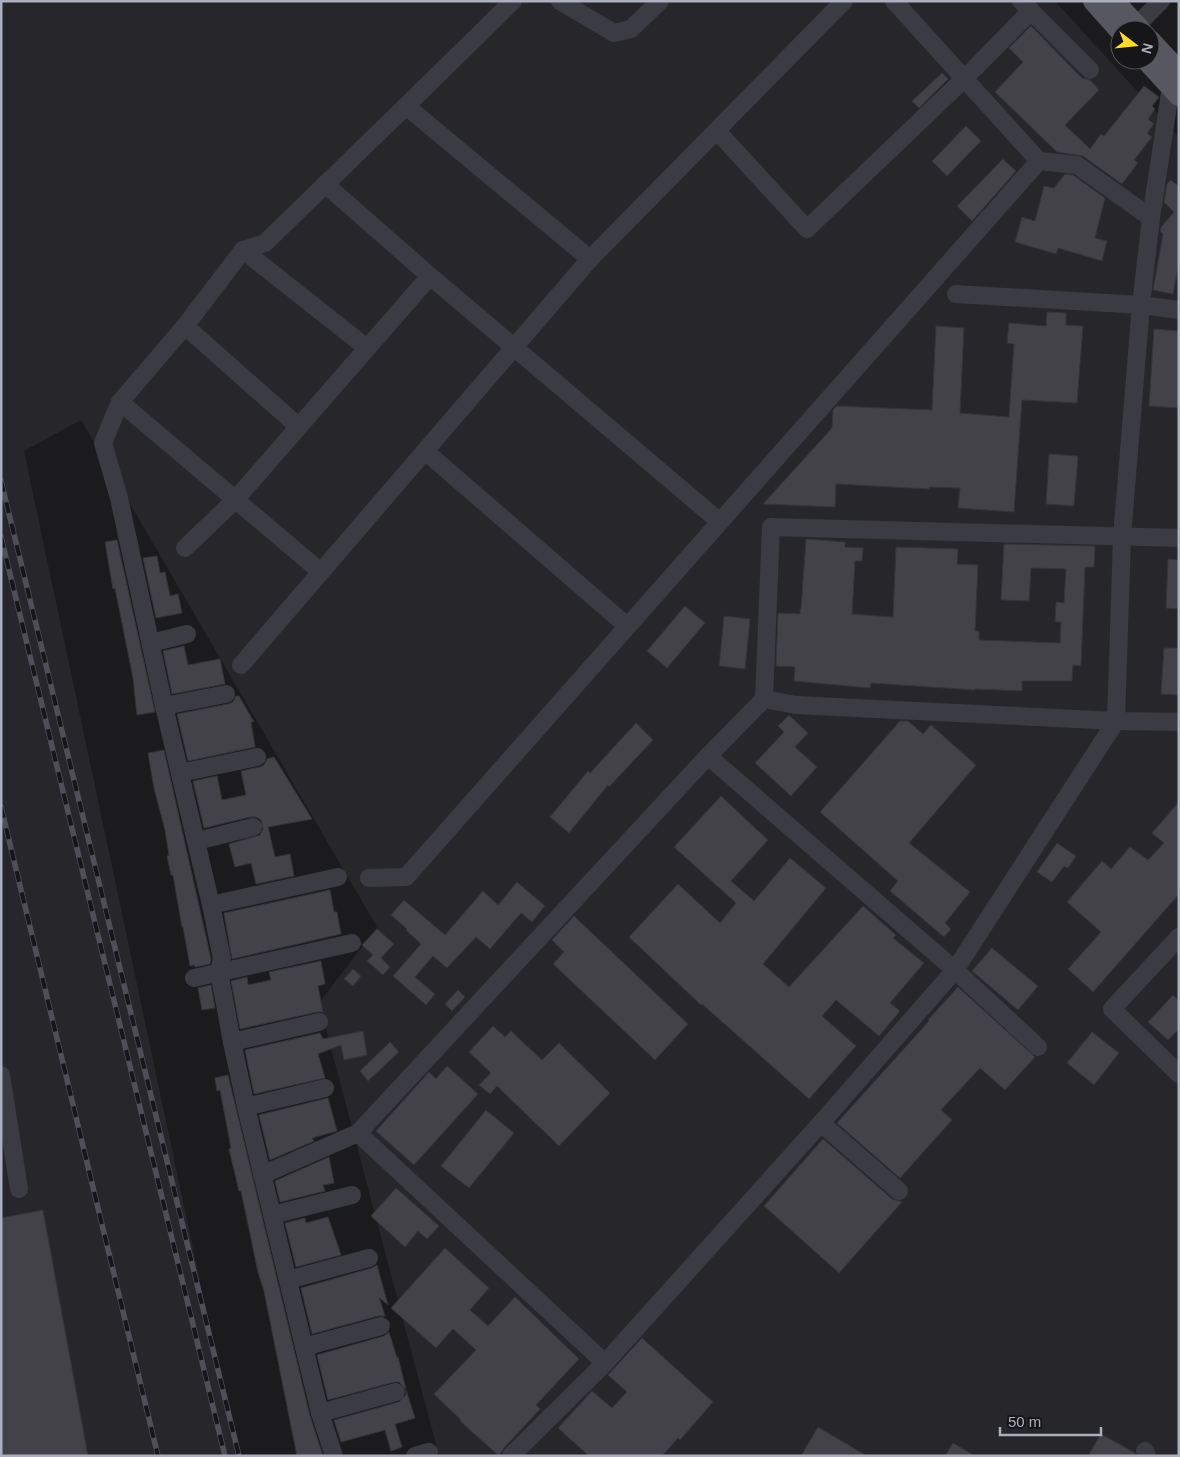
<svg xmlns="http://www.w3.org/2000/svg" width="1180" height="1457" viewBox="0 0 1180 1457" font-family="Arial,sans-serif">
	<rect width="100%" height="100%" fill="#1b1a1d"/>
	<polygon fill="#27262a" points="1,1 1055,1 1179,137 1179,1456 439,1456 319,1003 377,927 81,420 24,451 237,1456 1,1456"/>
	<g fill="#424248" stroke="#353439">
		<polygon points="1031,26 1082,78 1090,80 1099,90 1065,125 1090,149 1101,134 1104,136 1144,86 1159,97 1152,106 1155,109 1148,119 1154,124 1147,133 1152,137 1134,160 1138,163 1122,184 1083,156 1057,152 995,92 1023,62 1009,48"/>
		<polygon points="942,73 948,79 919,108 912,101"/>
		<polygon points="966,126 981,141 947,176 932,161"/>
		<polygon points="1003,159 1016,171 972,221 957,206"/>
		<polygon points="1065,174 1073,175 1105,198 1095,238 1107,241 1102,261 1058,248 1056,254 1015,242 1022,217 1035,221 1044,186 1054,188"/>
		<polygon points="1171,180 1179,187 1179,262 1173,294 1153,290 1163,234 1160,231 1161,227 1174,212 1164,202 1167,184"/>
		<polygon points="1047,312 1066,313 1066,325 1083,326 1077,403 1022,400 1014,512 958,508 960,488 929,487 929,489 836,484 835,507 763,504 832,428 833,410 837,406 932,410 936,326 964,328 960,413 1009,417 1014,344 1007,343 1009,323 1046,326"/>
		<polygon points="1154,329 1179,331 1179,408 1149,406"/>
		<polygon points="1049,454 1078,456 1074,506 1046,504"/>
		<polygon points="806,539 845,542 845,547 863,548 862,561 855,561 852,614 893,617 896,547 958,549 957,564 978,565 975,631 979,631 979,640 1060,643 1061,622 1055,622 1056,602 1064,603 1066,569 1031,568 1029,601 1001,600 1004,544 1095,546 1094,567 1085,567 1081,666 1073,665 1072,681 1022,681 1022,691 975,689 975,690 871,683 870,688 794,681 795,667 776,666 778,613 800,614 800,609 801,609"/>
		<polygon points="117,540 155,712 137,715 133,678 115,588 113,589 105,542"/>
		<polygon points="157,556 160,573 165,572 170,596 178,594 182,613 156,618 143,558"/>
		<polygon points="1168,559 1179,560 1179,609 1166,608"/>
		<polygon points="685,606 705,623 667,668 647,651"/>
		<polygon points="724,616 750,619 745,669 719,666"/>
		<polygon points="184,646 188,665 220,659 225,684 172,694 163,651"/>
		<polygon points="1164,648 1179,648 1179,695 1161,694"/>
		<polygon points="236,696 239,696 254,722 251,722 255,747 188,761 177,714 228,704 233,702"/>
		<polygon points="789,715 808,733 795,747 817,767 791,796 755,763 784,732 778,726"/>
		<polygon points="900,721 908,721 923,734 931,725 976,765 909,843 970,892 945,923 951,929 944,937 890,891 898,881 820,812"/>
		<polygon points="636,723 653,740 609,787 608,785 569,833 550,817 588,771 590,773"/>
		<polygon points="164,750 211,959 210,964 195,967 194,965 190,966 183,927 182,927 173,875 171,875 167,856 169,855 165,830 154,788 148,753"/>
		<polygon points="274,757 312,819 268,827 275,857 290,854 294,876 256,884 251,863 235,867 229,844 260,835 263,829 261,820 256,817 250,817 204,828 193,781 217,776 222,800 246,795 241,771 260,767 264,765 267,759"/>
		<polygon points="721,796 768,840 731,881 754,901 790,858 826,888 763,964 789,987 863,906 896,935 893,938 924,963 890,1003 900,1011 879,1036 836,1000 822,1016 856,1046 809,1099 702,1004 701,1005 629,937 678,884 720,923 736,903 674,847"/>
		<polygon points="1179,802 1179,894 1093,992 1068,969 1101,932 1067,902 1102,861 1111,869 1130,847 1148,860 1164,843 1152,833"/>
		<polygon points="1057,843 1076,856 1068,868 1064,866 1052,882 1037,872"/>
		<polygon points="517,882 545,906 532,922 521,913 490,949 476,937 447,968 433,956 415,977 435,994 426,1005 393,976 421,944 406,930 407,929 391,915 404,900 445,935 483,891 498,905"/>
		<polygon points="330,890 334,912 337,912 341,934 232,959 224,913"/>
		<polygon points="574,916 688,1024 655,1060 553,964 564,952 552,940"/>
		<polygon points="377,929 394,944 381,958 390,967 383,975 367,961 373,955 362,945"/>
		<polygon points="992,948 1038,986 1018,1010 972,971"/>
		<polygon points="321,961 325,984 318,986 323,1012 317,1012 240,1029 231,981 247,977 248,985 271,980 269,972"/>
		<polygon points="353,969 361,976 353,986 344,979"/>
		<polygon points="211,985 215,1008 202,1010 198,988"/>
		<polygon points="958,987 1035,1057 1005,1090 980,1068 941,1110 952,1120 900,1178 837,1123 929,1021 928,1020"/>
		<polygon points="458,990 465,997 452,1011 445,1004"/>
		<polygon points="1173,995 1179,1001 1179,1029 1168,1040 1148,1022"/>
		<polygon points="493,1026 505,1037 511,1031 542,1060 559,1043 610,1093 559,1146 497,1086 490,1094 479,1085 491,1073 469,1052"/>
		<polygon points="363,1031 367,1055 344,1060 341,1045 318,1054 325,1078 254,1094 245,1050 320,1033 323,1039"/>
		<polygon points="1092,1032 1119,1053 1094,1085 1067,1063"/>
		<polygon points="390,1042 399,1052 368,1081 360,1071"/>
		<polygon points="447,1066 478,1094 414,1165 376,1131 429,1072 436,1079"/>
		<polygon points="228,1075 310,1416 323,1456 297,1456 264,1291 258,1272 241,1191 239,1191 229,1149 231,1148 220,1090 217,1091 215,1078"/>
		<polygon points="328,1098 337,1131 312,1138 314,1141 270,1160 259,1115"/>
		<polygon points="486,1110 514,1133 469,1188 441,1166"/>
		<polygon points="823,1139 892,1199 902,1202 839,1273 764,1206"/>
		<polygon points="329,1157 334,1183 323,1185 325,1191 280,1202 275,1181"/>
		<polygon points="396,1188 439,1226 427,1239 418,1231 405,1247 371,1216"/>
		<polygon points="43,1210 88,1456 1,1456 1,1218"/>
		<polygon points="328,1217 341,1255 296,1267 285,1223 305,1218 306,1223"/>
		<polygon points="445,1248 489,1288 470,1310 488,1326 515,1297 579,1359 536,1405 540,1409 504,1448 499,1456 460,1421 461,1420 434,1394 476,1350 453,1329 436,1348 391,1308"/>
		<polygon points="377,1265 388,1305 379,1297 385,1316 378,1316 312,1334 301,1288 372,1268"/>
		<polygon points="389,1332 397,1358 398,1357 406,1389 399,1382 394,1382 328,1400 317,1355 384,1336"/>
		<polygon points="642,1338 713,1402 680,1440 678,1438 662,1456 589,1456 558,1428 592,1391 612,1408 627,1392 608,1375"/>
		<polygon points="406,1390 415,1418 395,1424 402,1447 391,1451 385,1430 341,1442 334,1420 399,1402 406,1395"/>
		<polygon points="818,1427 867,1456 801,1456"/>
		<polygon points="1101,1434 1135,1453 1135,1456 1088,1456"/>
		<polygon points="953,1443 975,1456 945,1456"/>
	</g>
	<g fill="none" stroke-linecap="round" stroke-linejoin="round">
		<g stroke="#3b3b43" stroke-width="18">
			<polyline points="513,1 406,106 590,259"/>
			<polyline points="560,1 614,33 631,29 660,1"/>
			<polyline points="894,1 1039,161 1077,165 1151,218"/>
			<polyline points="1021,1 1090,70"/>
			<polyline points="1136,26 1161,1"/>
			<polyline points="717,131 807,229 965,78 1031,11"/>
			<polyline points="325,184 430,276 720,522"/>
			<polyline points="243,250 367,348"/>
			<polyline points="956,294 1141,305 1179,310"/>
			<polyline points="185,326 299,427"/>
			<polyline points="120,402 321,572"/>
			<polyline points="425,451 627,626"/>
			<polyline points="185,548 235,500 430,276"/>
			<polyline points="151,643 187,634"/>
			<polyline points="241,665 590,259 844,1"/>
			<polyline points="764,699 796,705 1116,721 1179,722"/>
			<polyline points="164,706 226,694"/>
			<polyline points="708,756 955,970 1038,1047"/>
			<polyline points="180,773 257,757"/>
			<polyline points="197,841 253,827"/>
			<polyline points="369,878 406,877 1039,161"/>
			<polyline points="211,905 338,877"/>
			<polyline points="1179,937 1112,1009 1179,1074"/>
			<polyline points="194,978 352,943"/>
			<polyline points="232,1042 319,1022"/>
			<polyline points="1,1075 19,1189"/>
			<polyline points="246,1107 325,1088"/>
			<polyline points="821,1123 899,1191"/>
			<polyline points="358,1133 605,1363"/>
			<polyline points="262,1175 358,1133 708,756 764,699 771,527 1179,538"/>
			<polyline points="272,1215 352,1195"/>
			<polyline points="288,1280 369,1258"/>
			<polyline points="304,1347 381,1326"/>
			<polyline points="320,1413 396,1392"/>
			<polyline points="1145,1451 1147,1456"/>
			<polyline points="334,1456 320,1413 246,1107 232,1042 219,972 222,959 211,905 164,706 119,498 103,443 120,402 185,326 243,250 265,243 406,106"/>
			<polyline points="415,1456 429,1452"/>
			<polyline points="511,1456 605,1363 821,1123 955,970 1116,721 1122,537 1141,305 1151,218 1171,86"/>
		</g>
		<g stroke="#575762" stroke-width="22">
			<polyline points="1094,1 1120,30"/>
			<polyline points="1114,2 1140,30"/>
			<polyline points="1150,41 1175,68"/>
			<polyline points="1147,60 1179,95"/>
		</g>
		<defs>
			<g id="rail">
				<polyline points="1,481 239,1456"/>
				<polyline points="1,537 225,1456"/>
				<polyline points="1,807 158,1456"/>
			</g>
		</defs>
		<use href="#rail" stroke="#4e4f58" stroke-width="5.5"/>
		<use href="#rail" stroke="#161518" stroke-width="4" stroke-dasharray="11" stroke-linecap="butt"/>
	</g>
	<rect width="1180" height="1457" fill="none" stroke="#acafbe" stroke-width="5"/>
	<g transform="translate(1135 45) rotate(106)"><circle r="24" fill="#161518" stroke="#52535a"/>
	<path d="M0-4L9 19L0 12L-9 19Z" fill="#ffdb31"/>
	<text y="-8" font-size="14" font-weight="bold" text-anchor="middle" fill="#acafbe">N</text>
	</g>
	<path d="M1000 1427v8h101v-8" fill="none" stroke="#acafbe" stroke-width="2.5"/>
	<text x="1008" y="1427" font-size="15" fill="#acafbe" stroke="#161518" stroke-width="4" paint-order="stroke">50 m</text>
</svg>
